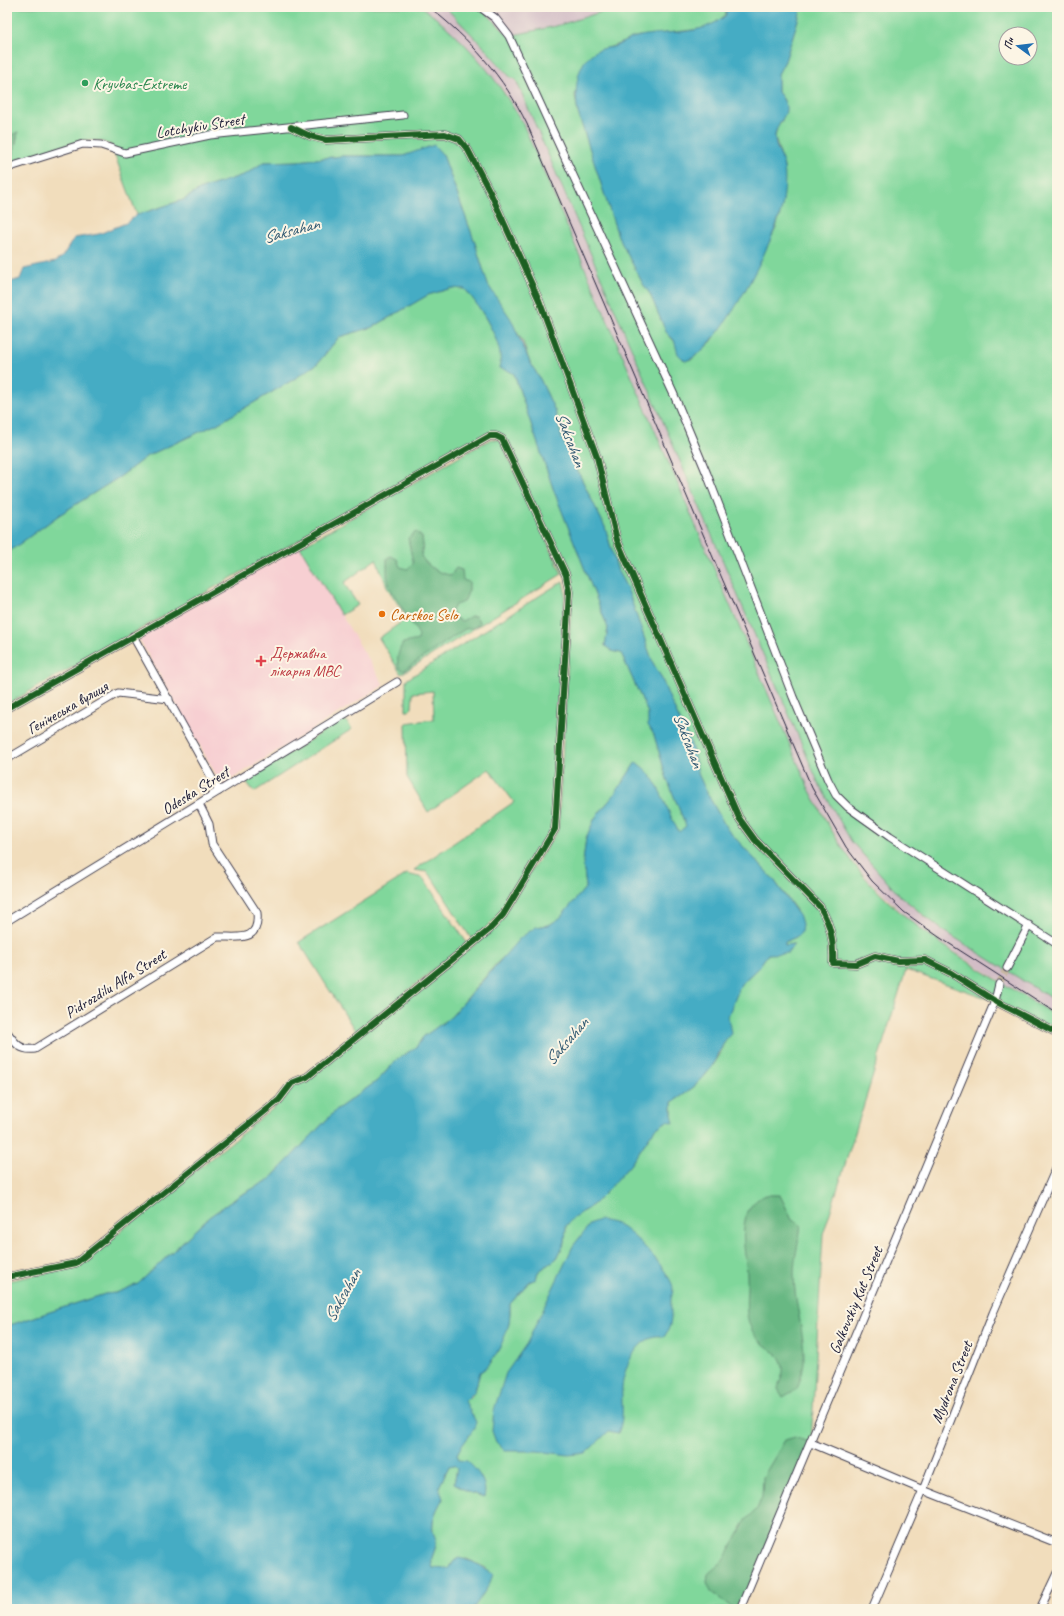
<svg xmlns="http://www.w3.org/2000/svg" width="1064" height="1616" viewBox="0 0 1064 1616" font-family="Caveat,sans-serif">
	<rect width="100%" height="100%" fill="#fcf5e5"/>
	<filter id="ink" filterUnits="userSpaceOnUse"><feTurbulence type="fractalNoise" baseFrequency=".025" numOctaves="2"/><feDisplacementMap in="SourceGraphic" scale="8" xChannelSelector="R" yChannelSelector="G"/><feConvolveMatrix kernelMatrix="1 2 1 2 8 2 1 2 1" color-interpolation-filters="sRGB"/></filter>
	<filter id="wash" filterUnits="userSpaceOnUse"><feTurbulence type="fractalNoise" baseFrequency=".012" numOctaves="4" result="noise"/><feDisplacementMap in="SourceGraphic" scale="16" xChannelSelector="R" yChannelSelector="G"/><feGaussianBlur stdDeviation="0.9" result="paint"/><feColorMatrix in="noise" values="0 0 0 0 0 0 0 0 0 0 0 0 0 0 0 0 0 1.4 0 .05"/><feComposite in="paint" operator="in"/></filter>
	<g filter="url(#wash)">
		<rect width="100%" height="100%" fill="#f1ddbc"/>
		<polygon fill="#f7cfd2" points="300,547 384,685 222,785 138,637"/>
		<g fill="#d2bdc6">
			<polygon points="422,7 445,7 516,80 818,782 851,841 899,895 920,913 941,929 1057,1002 1057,1017 920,930 870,882 844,850 809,789 523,124 503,90"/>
			<polygon points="480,7 617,7 556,26 509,36"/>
		</g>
		<g fill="#80d79b" stroke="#517c6b" fill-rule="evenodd">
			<path d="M7,7H422C467,41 495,75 523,124L809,789C820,809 831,831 844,850C894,925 982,969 1057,1017V1033L995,1001L906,970L823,1235L811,1443L740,1609H473L484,1590L486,1568L467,1559L454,1561L449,1569L433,1568C429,1558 435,1554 436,1544C437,1540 434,1536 433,1532C431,1520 437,1508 443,1499L439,1487L449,1466L454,1465L457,1468L454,1484L471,1493L484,1496L459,1460L457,1454L465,1439L469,1437L464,1401L471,1397L475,1391L480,1372L490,1364L500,1347L510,1314V1304L529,1282L536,1279L538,1272L557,1258L565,1242L566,1226L571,1219L594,1204L630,1165L654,1130L667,1121L672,1114V1102C692,1091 708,1075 719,1056C723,1049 723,1042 728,1036V1016L741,984L758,968L768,954L782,952L793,944L785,945V942L796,937V910L774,880L727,829L708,795L699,776L690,741L671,702L661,677L653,663L627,588L618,572L605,527L562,439L555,411L541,381L529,360L523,342L488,285L474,240L443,155L416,152L403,156H342L298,161L264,162L246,174L201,189L183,200L137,215L111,145L100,141L83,140L7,163V155L14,153L18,132L7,137Z"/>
			<path d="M445,7H480L509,36L556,26L617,7H726V15L708,28L634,37L617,45L597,51L575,95L578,113L618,236L643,284L650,294L666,332L691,360L712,341L747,287L776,228L782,207L784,167L775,137L777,128L782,121L784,100L778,92V74L785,61L802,7H1057V1002L941,929L899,895L851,841L818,782L516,80L510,77L482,45ZM1006,34H1030V58H1006Z"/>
			<path d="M452,288L465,289C479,304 489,324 498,342C504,357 498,362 514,374L554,491L608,628L605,646L612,651L621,653L648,713L649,725L654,735L667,779L686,826L679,833C664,809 660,780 636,762L614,795L595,818L586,838L583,862L586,887L561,918L549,925L536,927L497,963L451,1017L423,1037L417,1046L397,1060L377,1081L336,1110L269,1180L239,1196L209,1217L138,1284L116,1293L105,1294L7,1326V1281L76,1267L281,1102L294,1085L491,932L558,830L572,592L503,436L498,433H489L7,704V553L59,515L121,476L147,456L217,424L291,381L317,364L339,337L373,327L428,295Z"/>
			<polygon points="491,439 500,440 562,574 401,674 379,638 407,618 388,589 376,559 344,583 358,605 341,615 300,547"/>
			<polygon points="563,581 565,590 553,827 501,914 472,940 433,879 427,872 414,870 514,802 489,769 428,812 407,777 406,723 434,719 433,691 413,693 412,708 409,711 406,711 406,680"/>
			<polygon points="344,718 352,729 254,792 246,781"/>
			<polygon points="407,874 423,878 467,943 356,1032 299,942"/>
		</g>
		<g fill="#68b883" stroke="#456d5f">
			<polygon points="18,132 14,153 7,155 7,137"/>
			<path d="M416,532L422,537L423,544L421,556C427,566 439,574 451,575L456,568L462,570L463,580L469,582V590L464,602L455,605L452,611L455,618L462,621L471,616H476L480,623L473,628L465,629L403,671L399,668C396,659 398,652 403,643L418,640L419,635L390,588L387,576V558L391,556L397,559L400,567L408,569L413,563L408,538Z"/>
			<path d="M766,1195H780L792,1220L801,1225C799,1242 794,1257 794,1274C794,1304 805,1332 804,1362C803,1371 800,1380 797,1389L783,1397L778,1389C779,1382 784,1375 783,1368C782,1353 769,1350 760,1341C755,1337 751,1329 749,1323C744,1308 748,1290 747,1274C745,1248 734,1207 766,1195Z"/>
			<polygon points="795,1437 811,1443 740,1609 734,1609 711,1592 707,1582 708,1574 723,1561 746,1520 757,1509 762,1497 763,1477 785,1440"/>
		</g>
		<g fill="#44acc4" stroke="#336780">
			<path d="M726,7H802L785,61L778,74V92C797,115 777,117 775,136C774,147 783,157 784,168C786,179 784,196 782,207C775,240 718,354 685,361L678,354L674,340L666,332L650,294L643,284L618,236L578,113C574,92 575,61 598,50C604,48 610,48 616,46C623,43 629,38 636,37C667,29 700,38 726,15Z"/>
			<path d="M434,145L443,155L474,240L488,285L511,319L529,360L541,381L555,411L562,439L605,527L618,572L627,588L653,663L661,677L671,702L690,741L699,776L708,795L727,829L774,880L800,917L802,924L801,933L796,937L785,942V945L794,944L788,953L768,954L758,968L741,984L728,1016L731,1034C723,1039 719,1057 712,1066C702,1081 688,1093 672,1102V1114L674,1123L667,1121L654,1130L630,1165L608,1190L594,1204L571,1220L566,1226L565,1242L557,1258L538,1272L536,1279L529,1282L510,1304C510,1310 510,1317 509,1323C506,1337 492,1367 480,1372L475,1391L465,1401L476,1422C473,1434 463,1442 457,1454L459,1460L467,1461C477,1470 488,1483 484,1497L471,1493L454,1484L457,1468L454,1465L449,1466L439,1487L443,1499C437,1508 431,1520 433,1532C434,1536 437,1540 436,1544C435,1553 429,1558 433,1568L449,1569L454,1561L460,1558L473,1562L493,1574L489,1585L473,1609H7V1326L105,1294L116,1293L138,1284L209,1217L239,1196L269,1180L336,1110L377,1081L397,1060L417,1046L423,1037L451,1017L520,938L536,927L549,925L560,918L586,887L583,862L586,838L595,818L614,795L636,762C641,766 647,770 650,775C663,792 668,814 679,832L686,826L667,779L654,735L648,725V713L621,653L612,651L605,646L608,628L554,491L514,374L509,371L499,368C507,347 479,305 465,289L452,288L428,295L373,327L339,337L317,364L291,381L217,424L147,456L121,476L59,515L7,553V283L20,279L24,269L55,262L62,257L74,238L99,234L126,223L137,215L183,200L201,189L246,174L264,162L298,161L342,156H403Z"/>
			<path d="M599,1220C604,1221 611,1222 617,1224C635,1234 664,1265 672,1284C674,1289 672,1295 671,1299C670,1315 674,1323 664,1337C638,1333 624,1366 622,1388C621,1404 625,1418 618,1433L609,1431L586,1453L569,1455L537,1451H505L496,1442L492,1431L494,1410L506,1373L527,1343L573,1246L591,1223Z"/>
		</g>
	</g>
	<g filter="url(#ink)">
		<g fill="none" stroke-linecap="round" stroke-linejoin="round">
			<polyline stroke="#c8b8a2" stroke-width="7" stroke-dasharray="7 3.5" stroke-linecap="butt" points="999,984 1007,968"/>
			<defs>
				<g id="minor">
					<polyline points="480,7 495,18 509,36 674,395 707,474 793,697 828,780 836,795 848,807 890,837 1057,944"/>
					<path d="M291,127L310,136L326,140L445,134L459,139L468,150L491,194L539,300L597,457L617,540L739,818L755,840L820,907C831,925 834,942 833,963L856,964L875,956L898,961L925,960L951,973L995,1001L1057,1033"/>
					<polyline points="7,168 83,144 101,145 125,153 210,135 403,115"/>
					<polyline points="133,636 219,791"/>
					<polyline points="7,708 490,436 496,436 502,439 566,575 569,592 555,829 503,915 489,930 307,1077 292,1083 279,1100 76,1263 7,1277"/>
					<polyline points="7,759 118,693 169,699"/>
					<polyline points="7,921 397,682"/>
					<polyline points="1007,968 1029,925"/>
					<path d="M7,1032C15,1043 20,1051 35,1049L217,937C236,936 260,944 257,913L212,844L209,824L199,804"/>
					<polyline points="811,1443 923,1490 1057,1543"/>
					<polyline points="740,1609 995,1001 999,984"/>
					<polyline points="872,1609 923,1490 993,1313 1057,1166"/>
					<polyline points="1040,1609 1057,1573"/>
				</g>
			</defs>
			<use href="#minor" stroke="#413e4e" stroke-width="9"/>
			<use href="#minor" stroke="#fff" stroke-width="7"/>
			<path stroke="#22223b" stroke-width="1" d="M429,7C470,39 504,77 527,124L812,788L846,847L872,881L904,912L939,937L1057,1013"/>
			<defs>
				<g id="cycleway">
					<path d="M291,127L310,136L326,140L445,134L459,139L468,150L491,194L539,300L597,457L617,540L739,818L755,840L820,907C831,925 834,942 833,963L856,964L875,956L898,961L925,960L951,973L995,1001L1057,1033"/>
					<polyline points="7,708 490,436 496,436 502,439 566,575 569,592 555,829 503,915 489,930 307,1077 292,1083 279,1100 76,1263 7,1277"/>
				</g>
			</defs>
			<use href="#cycleway" stroke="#fcf5e5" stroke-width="8"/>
			<use href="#cycleway" stroke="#1b5e20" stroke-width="6"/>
		</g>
	</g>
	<circle fill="#2e9e5b" stroke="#fcf5e5" stroke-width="1.5" cx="85" cy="83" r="4"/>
	<circle fill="#e8710a" stroke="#fcf5e5" stroke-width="1.5" cx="382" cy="614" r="4"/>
	<path fill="#e0444e" stroke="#fcf5e5" stroke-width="1.5" d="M259 655h4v4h4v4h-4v4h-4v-4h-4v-4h4z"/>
	<g text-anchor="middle" stroke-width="4" stroke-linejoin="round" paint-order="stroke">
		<g font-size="16" fill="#27864d" stroke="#fcf5e5" text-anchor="start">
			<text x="93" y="89">Kryvbas-Extreme</text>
		</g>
		<g font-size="16" fill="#22223b" stroke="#fcf5e5">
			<text transform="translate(200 125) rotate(-9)" y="6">Lotchykiv Street</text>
			<text transform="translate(67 707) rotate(-30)" y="6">Генічеська вулиця</text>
			<text transform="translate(195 790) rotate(-32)" y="6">Odeska Street</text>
			<text transform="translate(115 983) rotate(-32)" y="6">Pidrozdilu Alfa Street</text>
			<text transform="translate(855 1300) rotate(-67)" y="6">Galkovskiy Kut Street</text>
			<text transform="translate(951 1382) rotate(-68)" y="6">Mydrona Street</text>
		</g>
		<g font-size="16" fill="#c56008" stroke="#fcf5e5" text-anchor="start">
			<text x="390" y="620">Carskое Selo</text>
		</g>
		<g font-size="16" fill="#be3a42" stroke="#fcf5e5" text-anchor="start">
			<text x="270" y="658">Державна<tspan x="270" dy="18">лікарня МВС</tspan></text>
		</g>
		<g font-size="17" font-style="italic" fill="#305972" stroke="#fcf5e5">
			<text transform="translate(291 230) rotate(-15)" y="6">Saksahan</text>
			<text transform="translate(571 439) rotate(69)" y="6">Saksahan</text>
			<text transform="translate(689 740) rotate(69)" y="6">Saksahan</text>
			<text transform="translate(566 1041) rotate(-49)" y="6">Saksahan</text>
			<text transform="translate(342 1295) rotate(-61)" y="6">Saksahan</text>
		</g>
	</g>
	<rect width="1064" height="1616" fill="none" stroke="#fcf5e5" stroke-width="24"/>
	<g transform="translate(1018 46) rotate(285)"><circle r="19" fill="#fcf5e5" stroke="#a5a1a1"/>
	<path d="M0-3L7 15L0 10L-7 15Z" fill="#1f6fb2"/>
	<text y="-6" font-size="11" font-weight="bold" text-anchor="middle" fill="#22223b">Пн</text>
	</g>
</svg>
